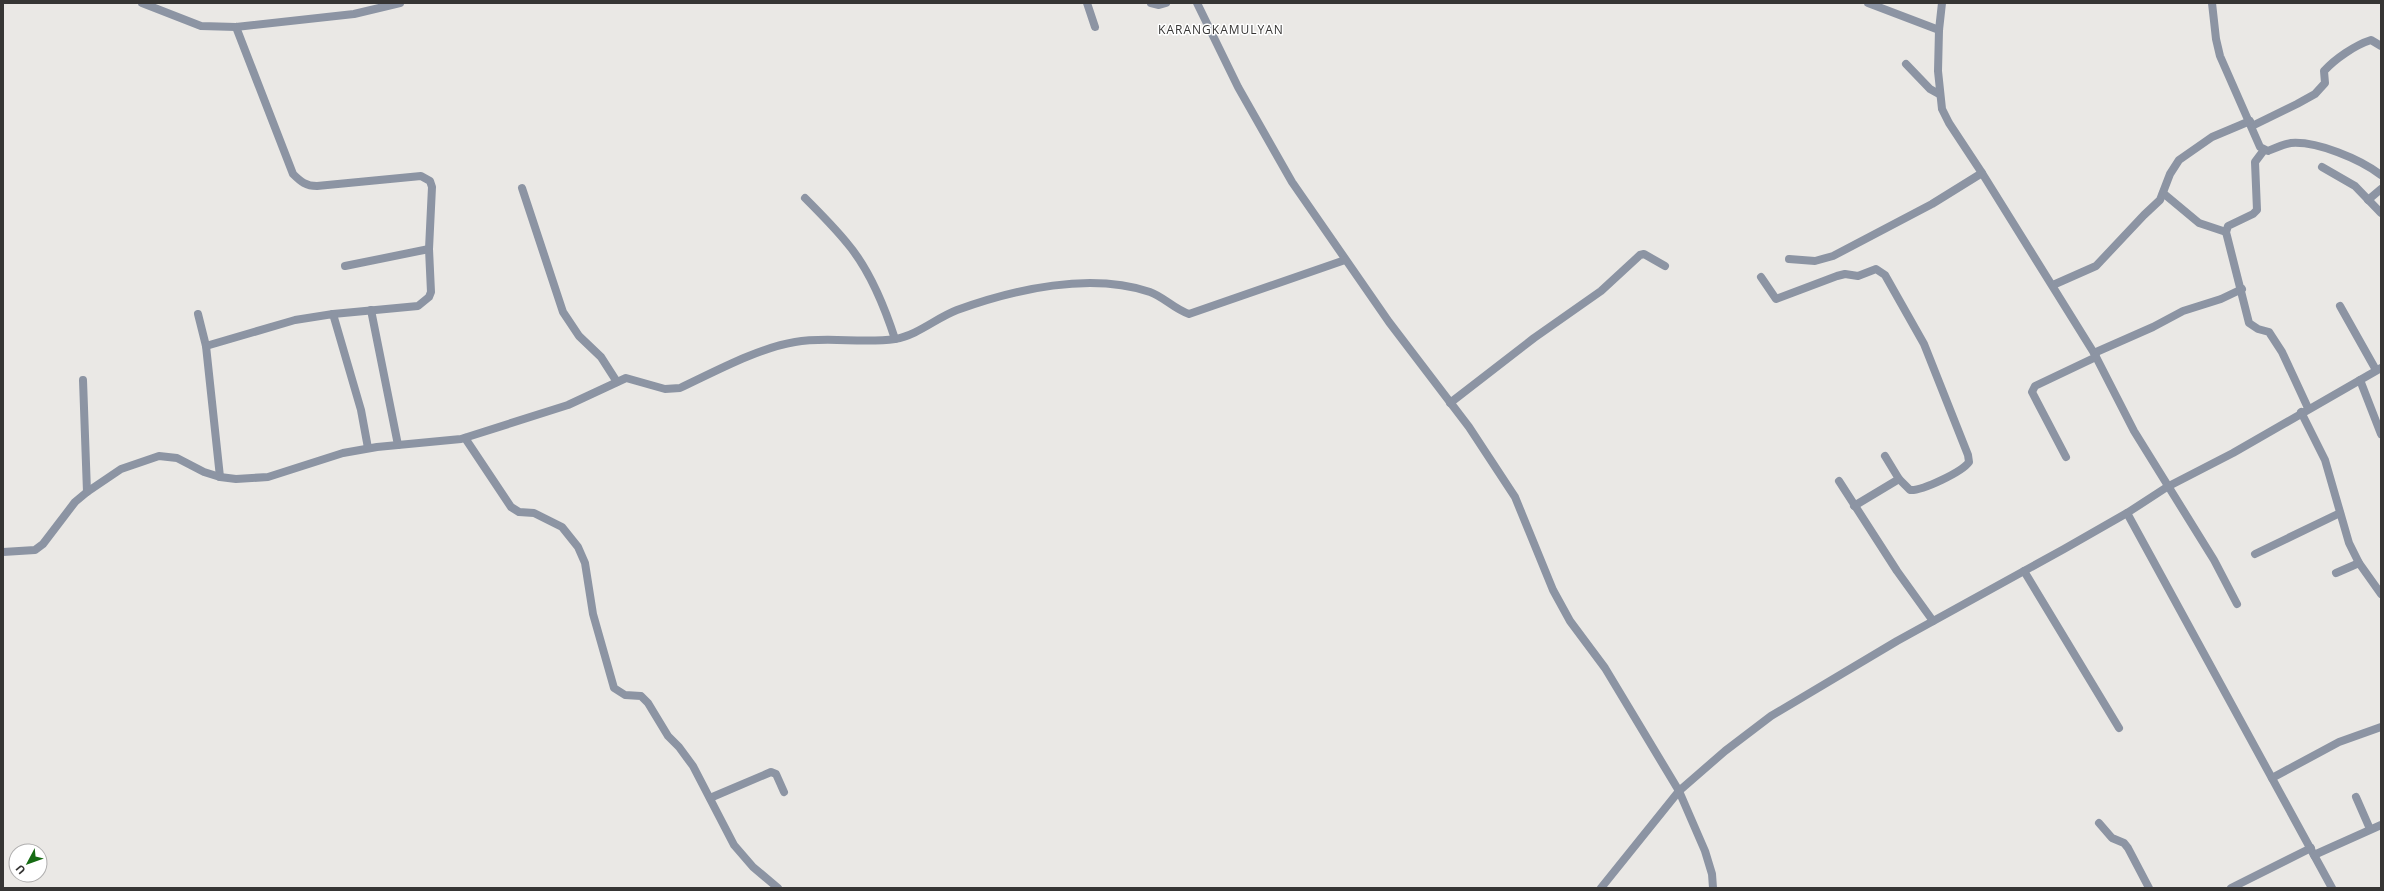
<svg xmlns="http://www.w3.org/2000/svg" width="2384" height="891" viewBox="0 0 2384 891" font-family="'Open Sans',sans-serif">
	<rect width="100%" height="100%" fill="#eae8e5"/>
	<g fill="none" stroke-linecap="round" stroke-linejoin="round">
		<g stroke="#8c94a3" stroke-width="8">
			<polyline points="142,3 201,26 236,27 354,14 400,3"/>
			<polyline points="1087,3 1095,27"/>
			<polyline points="1151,3 1159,5 1166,3"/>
			<polyline points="1197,3 1238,87 1292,182 1389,322 1469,427 1515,497 1553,590 1570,621 1605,668 1679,791 1705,851 1712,874 1713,888"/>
			<polyline points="1868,3 1939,30"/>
			<polyline points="1942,3 1939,30 1938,71 1942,109 1949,123 1982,173 2094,353 2134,431 2214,560 2237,604"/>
			<path d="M2212,3L2216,39L2220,56L2260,147L2268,151C2275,148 2284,144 2291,143C2317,141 2360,159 2381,175"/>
			<path d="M236,27L293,174C301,182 306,186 317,186L421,176L430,181L432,187L429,249L431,292L429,297L418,306L333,314"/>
			<polyline points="1906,64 1930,89 1939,94"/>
			<path d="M2252,126L2297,104L2315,94L2325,83L2324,71C2335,59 2355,45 2371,40L2381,46"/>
			<polyline points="2264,150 2255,162 2257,210 2253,214 2228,226 2226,232 2249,323 2258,329 2269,332 2282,352 2308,408"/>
			<polyline points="2322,167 2355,186 2381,213"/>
			<polyline points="522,188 563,312 579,336 601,357 617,382"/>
			<polyline points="2163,193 2199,223 2226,232"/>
			<path d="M805,198C819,212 834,227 847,243C870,270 884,305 895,339"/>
			<polyline points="2368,200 2381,189"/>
			<polyline points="1789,259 1815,261 1833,256 1932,204 1982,173"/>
			<polyline points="345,266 429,249"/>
			<path d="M1761,277L1776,299L1837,276L1845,274L1858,276L1876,269L1885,275L1924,344L1968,455L1969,462C1962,472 1922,491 1910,490L1899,479"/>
			<polyline points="2053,285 2096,266 2144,215 2160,200 2170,174 2179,160 2212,137 2250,121"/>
			<polyline points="2340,306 2376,370"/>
			<polyline points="371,310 398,445"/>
			<polyline points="198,314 206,346 220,477"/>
			<polyline points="206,346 295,320 333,314 361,410 368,448"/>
			<polyline points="2094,353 2153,327 2183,311 2221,299 2242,289"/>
			<polyline points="83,380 87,492"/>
			<polyline points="2360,380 2381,434"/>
			<polyline points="1450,403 1534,338 1601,291 1640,255 1644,254 1665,266"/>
			<polyline points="2301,412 2325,460 2349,543 2359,563 2381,594"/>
			<polyline points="465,438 511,507 519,512 534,513 562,527 578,547 585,563 593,614 614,688 625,695 641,696 648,703 668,736 679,747 693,766 734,845 753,867 778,888"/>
			<polyline points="2066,457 2032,392 2035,386 2096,357"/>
			<polyline points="1839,481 1897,571 1933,621"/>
			<polyline points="1854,506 1899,479 1885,456"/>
			<polyline points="2127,513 2332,888"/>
			<path d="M3,552L35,550L43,544L75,502L87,492L121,469L159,456L177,458L204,472L220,477L236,479L268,477L343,453L377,447L461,439L568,405L626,378L665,389L680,388C714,372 758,348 795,342C828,336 862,344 895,339C918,335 936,318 957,310C1015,289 1090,272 1150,292C1164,297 1174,309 1189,314L1345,260"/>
			<polyline points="2255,554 2340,513"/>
			<polyline points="2024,571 2119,728"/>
			<polyline points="2336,573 2359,563"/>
			<polyline points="2272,778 2339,742 2381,727"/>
			<polyline points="2356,797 2370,829"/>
			<polyline points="710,798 771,772 776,774 784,792"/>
			<polyline points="2099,823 2112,838 2124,843 2128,848 2149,888"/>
			<polyline points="2314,855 2381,825"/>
			<polyline points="1601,888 1679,791 1725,751 1771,716 1897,641 2064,549 2127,513 2167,487 2233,453 2381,368"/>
			<polyline points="2231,888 2311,848"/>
		</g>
	</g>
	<g text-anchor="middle" stroke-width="3" stroke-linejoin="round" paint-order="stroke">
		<g font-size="12" letter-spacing="1" fill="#363534" stroke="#fff">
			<text x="1221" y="34">KARANGKAMULYAN</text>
		</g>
	</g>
	<rect width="2384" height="891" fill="none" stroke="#363534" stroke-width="8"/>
	<g transform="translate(28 863) rotate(229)"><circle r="19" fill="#ffffff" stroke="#afaeae"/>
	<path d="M0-3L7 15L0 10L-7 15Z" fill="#166b13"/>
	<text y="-6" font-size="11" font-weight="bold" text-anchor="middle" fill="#363534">U</text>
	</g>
</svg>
